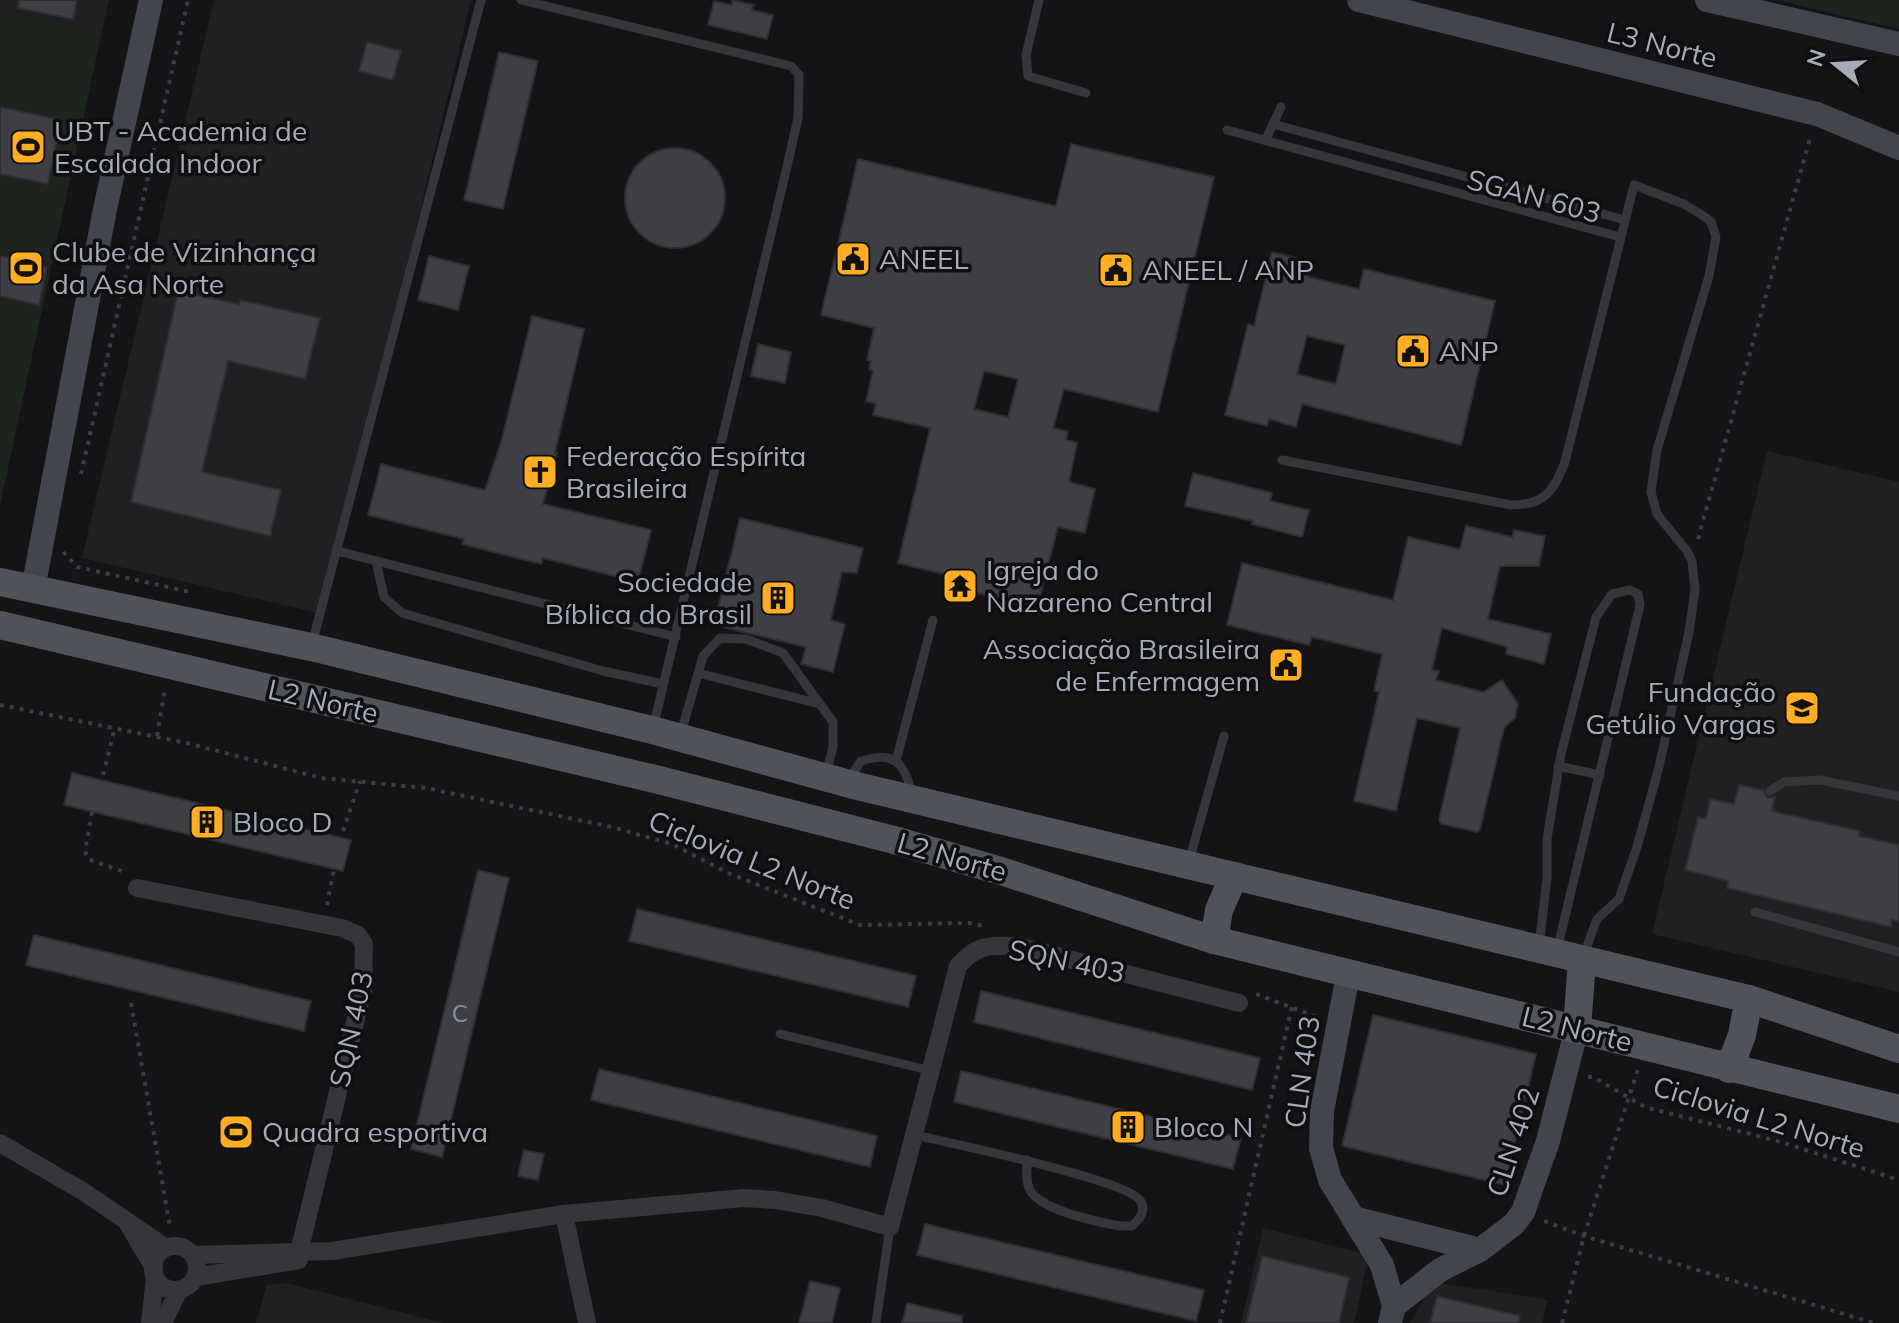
<svg xmlns="http://www.w3.org/2000/svg" width="1899" height="1323" viewBox="0 0 1899 1323" font-family="Mulish,sans-serif">
	<rect width="100%" height="100%" fill="#141416"/>
	<g fill="#202023">
		<polygon points="0,0 109,0 102,31 0,9"/>
		<polygon points="214,0 471,0 323,614 82,558"/>
		<polygon points="1767,451 1899,482 1899,992 1652,934"/>
		<polygon points="1263,1228 1369,1255 1354,1323 1241,1323"/>
		<polygon points="1434,1282 1548,1300 1542,1323 1410,1323"/>
		<polygon points="286,1283 444,1323 256,1323 267,1285"/>
	</g>
	<g fill="#1c241d">
		<polygon points="1776,0 1899,0 1899,29"/>
		<polygon points="0,9 102,31 0,505"/>
	</g>
	<g fill="#3e3f44" stroke="#2e2e32" stroke-width="2" fill-rule="evenodd">
		<polygon points="19,0 77,0 73,19 18,8"/>
		<polygon points="732,0 754,5 752,10 773,15 767,39 708,25 714,1 732,5"/>
		<polygon points="367,42 401,51 393,80 359,71"/>
		<polygon points="499,52 538,61 503,209 464,200"/>
		<polygon points="0,107 61,120 48,184 0,174"/>
		<path d="M1071,144L1214,177L1158,412L1064,389L1053,428L1068,431L1066,440L1077,443L1069,482L1095,489L1085,533L1058,527L1037,608L969,591L972,581L898,563L930,428L873,415L876,404L866,401L873,371L869,370L871,361L867,360L874,328L821,315L858,159L1056,206ZM984,371L1018,379L1008,417L974,409Z"/>
		<circle cx="675" cy="198" r="50"/>
		<path d="M1272,252L1312,262L1308,277L1359,289L1364,269L1495,301L1461,445L1302,404L1296,427L1269,419L1267,426L1225,415L1248,324L1254,326ZM1307,336L1345,345L1336,384L1297,374Z"/>
		<polygon points="0,256 47,267 39,305 0,296"/>
		<polygon points="429,256 469,266 458,310 418,300"/>
		<polygon points="178,291 239,304 240,300 320,318 305,379 228,361 202,472 281,490 270,536 131,502"/>
		<polygon points="532,316 584,329 555,453 557,453 543,504 651,530 638,582 543,558 541,564 462,544 464,539 368,515 381,464 485,490 502,439"/>
		<polygon points="758,344 791,352 785,383 751,376"/>
		<polygon points="1193,473 1272,493 1270,501 1309,510 1302,537 1252,524 1253,521 1185,506"/>
		<polygon points="740,518 863,548 857,573 842,572 831,620 845,624 833,672 801,664 806,647 714,625"/>
		<polygon points="1466,526 1512,537 1514,530 1545,536 1539,566 1500,566 1488,619 1551,634 1544,664 1506,654 1507,647 1442,628 1432,670 1439,671 1436,680 1483,692 1502,680 1518,704 1515,718 1504,728 1480,830 1477,832 1441,824 1439,820 1460,728 1417,718 1396,811 1354,801 1379,692 1374,691 1382,654 1312,637 1309,645 1227,625 1242,563 1393,600 1408,537 1460,549"/>
		<polygon points="72,773 351,840 343,871 64,805"/>
		<polygon points="1739,785 1763,790 1767,798 1775,797 1772,811 1860,831 1859,836 1899,845 1899,922 1892,920 1891,927 1727,888 1728,881 1685,870 1698,817 1706,819 1710,799 1734,804"/>
		<polygon points="478,870 509,878 442,1157 411,1149"/>
		<polygon points="637,909 916,976 908,1007 629,941"/>
		<polygon points="34,935 311,1001 304,1031 26,965"/>
		<polygon points="981,991 1260,1058 1252,1090 974,1022"/>
		<polygon points="1373,1015 1536,1054 1505,1185 1342,1146"/>
		<polygon points="599,1069 877,1136 870,1167 591,1100"/>
		<polygon points="961,1071 1241,1138 1233,1169 954,1102"/>
		<polygon points="524,1150 544,1154 538,1180 518,1176"/>
		<polygon points="925,1224 1204,1290 1196,1321 917,1255"/>
		<polygon points="1262,1256 1348,1277 1349,1279 1339,1323 1246,1323"/>
		<polygon points="810,1281 840,1288 832,1323 799,1323"/>
		<polygon points="1437,1296 1520,1316 1519,1323 1430,1323"/>
		<polygon points="907,1303 962,1316 962,1323 902,1323"/>
	</g>
	<g fill="none" stroke-linecap="round" stroke-linejoin="round">
		<g stroke="#3b3d43" stroke-width="4" stroke-dasharray="4 6" stroke-linecap="butt">
			<polyline points="81,474 188,0"/>
			<polyline points="1698,539 1811,135"/>
			<polyline points="63,552 77,567 186,591 185,597"/>
			<polyline points="0,705 191,744 321,778 426,788 612,827 672,844 728,873 860,925 969,923 984,926"/>
			<polyline points="157,736 165,688"/>
			<polyline points="103,775 115,727"/>
			<polyline points="92,812 85,851 88,859 127,873"/>
			<polyline points="343,831 360,781"/>
			<polyline points="327,905 334,869"/>
			<polyline points="1256,994 1314,1016 1316,1020"/>
			<polyline points="131,1003 170,1227"/>
			<polyline points="1588,1077 1593,1077 1645,1107 1781,1142 1899,1180"/>
			<polyline points="1544,1221 1584,1236 1874,1323"/>
			<polyline points="1220,1323 1292,1006"/>
			<polyline points="1562,1323 1584,1236 1638,1069"/>
		</g>
		<g stroke="#35363b" stroke-width="9">
			<polyline points="521,0 791,66 799,75 798,118 786,171 653,728"/>
			<polyline points="1039,0 1026,55 1028,76 1086,93"/>
			<polyline points="1273,124 1625,220"/>
			<polyline points="1227,130 1620,237"/>
			<polyline points="1266,139 1281,107"/>
			<path d="M1282,460L1511,505C1546,505 1553,491 1565,462L1634,185L1684,204L1705,217L1711,222L1716,237L1709,276L1657,450L1651,492L1657,514L1687,551L1692,561L1695,590L1689,632L1658,771L1637,847L1619,899L1597,919L1583,957"/>
			<polyline points="337,551 676,637"/>
			<polyline points="376,561 384,597 402,613 603,671 663,684"/>
			<polyline points="312,644 481,0"/>
			<polyline points="698,673 820,704"/>
			<polyline points="681,733 703,656 720,638 746,639 783,653 833,722 833,747 826,774"/>
			<polyline points="896,761 933,620"/>
			<polyline points="1558,766 1600,775"/>
			<path d="M848,781L861,761C895,750 906,764 912,796"/>
			<polyline points="1770,791 1784,782 1820,780 1899,796"/>
			<polyline points="1189,861 1224,736"/>
			<polyline points="1755,912 1899,952"/>
			<polyline points="1539,946 1547,878 1547,839 1561,754 1596,617 1612,594 1630,590 1638,594 1640,605 1557,950"/>
			<polyline points="780,1034 932,1071"/>
			<path d="M915,1135C950,1143 1124,1179 1140,1200C1147,1210 1140,1219 1132,1226H1120C1098,1222 1045,1211 1031,1192C1025,1183 1027,1170 1027,1160"/>
			<polyline points="876,1323 890,1227"/>
		</g>
		<g stroke="#35363b" stroke-width="18">
			<polyline points="137,888 342,928 358,935 364,944 363,990 299,1252 299,1260"/>
			<polyline points="0,1143 84,1192 166,1248"/>
			<polyline points="564,1214 587,1323"/>
			<polyline points="128,1224 154,1268"/>
			<circle cx="175" cy="1268" r="22"/>
			<path d="M193,1255L332,1251L564,1214L744,1198L775,1200L822,1208L890,1227L958,966C977,944 990,945 1018,946L1239,1003"/>
			<polyline points="196,1277 294,1261"/>
			<polyline points="150,1323 155,1277"/>
			<polyline points="163,1323 179,1290"/>
		</g>
		<g stroke="#43454c" stroke-width="24">
			<polyline points="1359,0 1817,114 1899,148"/>
			<polyline points="1707,0 1899,44"/>
			<polyline points="33,589 105,209 151,0"/>
			<polyline points="1348,975 1322,1111 1321,1148 1330,1180 1382,1265 1394,1306 1390,1323"/>
			<polyline points="1353,1218 1480,1250"/>
			<polyline points="1394,1306 1440,1270 1480,1250 1514,1224 1523,1212 1548,1141 1577,1028"/>
		</g>
		<g stroke="#51535b" stroke-width="28">
			<polyline points="0,582 311,647 652,730 857,786 1749,999 1899,1049"/>
			<polyline points="0,625 655,779 894,840 1001,871 1214,940 1899,1109"/>
			<polyline points="1214,940 1219,910 1234,876"/>
			<polyline points="1577,1028 1582,961"/>
			<polyline points="1729,1069 1742,1035 1749,999"/>
		</g>
	</g>
	<defs>
		<symbol id="stadium-square" viewBox="-11 -11 22 22"><rect x="-9" y="-9" width="18" height="18" rx="4" fill="#ffad23" stroke="#0f0f11"/><path d="M0-5a6.5 5 0 1 0 0 10a6.5 5 0 1 0 0-10ZM-3.5-1.8h7v3.6h-7Z" fill="#111"/></symbol>
		<symbol id="civic-square" viewBox="-11 -11 22 22"><rect x="-9" y="-9" width="18" height="18" rx="4" fill="#ffad23" stroke="#0f0f11"/><path d="M-.6-6.5H3V-4.5H.6V-3L4-1V1h2V6H-6V1h2V-1L-.6-3ZM-1.2 2.5V6h2.4V2.5Z" fill="#111"/></symbol>
		<symbol id="church-square" viewBox="-11 -11 22 22"><rect x="-9" y="-9" width="18" height="18" rx="4" fill="#ffad23" stroke="#0f0f11"/><path d="M-1.2-6h2.4v3.5h3.3v2.4h-3.3V6h-2.4V-.1h-3.3v-2.4h3.3Z" fill="#111"/></symbol>
		<symbol id="temple-square" viewBox="-11 -11 22 22"><rect x="-9" y="-9" width="18" height="18" rx="4" fill="#ffad23" stroke="#0f0f11"/><path d="M0-6L5-2H3V0L6.5 2.5H4V6H1.5V3h-3V6H-4V2.5H-6.5L-3 0V-2H-5Z" fill="#111"/></symbol>
		<symbol id="building-square" viewBox="-11 -11 22 22"><rect x="-9" y="-9" width="18" height="18" rx="4" fill="#ffad23" stroke="#0f0f11"/><path d="M-4-6H4V6H1V3H-1V6H-4ZM-2.5-4.3h1.7v1.8h-1.7ZM.8-4.3h1.7v1.8H.8ZM-2.5-1h1.7V.8h-1.7ZM.8-1h1.7V.8H.8Z" fill="#111"/></symbol>
		<symbol id="university-square" viewBox="-11 -11 22 22"><rect x="-9" y="-9" width="18" height="18" rx="4" fill="#ffad23" stroke="#0f0f11"/><path d="M0-5L7-2L0 1L-7-2ZM-4 1L0 2.5L4 1V4Q0 6-4 4Z" fill="#111"/></symbol>
	</defs>
	<g fill-rule="evenodd">
		<use href="#stadium-square" x="8" y="127" width="40" height="40"/>
		<use href="#civic-square" x="833" y="239" width="40" height="40"/>
		<use href="#stadium-square" x="6" y="248" width="40" height="40"/>
		<use href="#civic-square" x="1096" y="250" width="40" height="40"/>
		<use href="#civic-square" x="1393" y="331" width="40" height="40"/>
		<use href="#church-square" x="520" y="452" width="40" height="40"/>
		<use href="#temple-square" x="940" y="566" width="40" height="40"/>
		<use href="#building-square" x="758" y="578" width="40" height="40"/>
		<use href="#civic-square" x="1266" y="645" width="40" height="40"/>
		<use href="#university-square" x="1782" y="688" width="40" height="40"/>
		<use href="#building-square" x="187" y="802" width="40" height="40"/>
		<use href="#building-square" x="1108" y="1107" width="40" height="40"/>
		<use href="#stadium-square" x="216" y="1112" width="40" height="40"/>
	</g>
	<g text-anchor="middle" stroke-width="7" stroke-linejoin="round" paint-order="stroke">
		<g font-size="24" fill="#8b909b">
			<text x="460" y="1022">C</text>
		</g>
		<g font-size="28" fill="#a5abb8" stroke="#0f0f11">
			<text transform="translate(1662 45) rotate(14)" y="10">L3 Norte</text>
			<text transform="translate(1534 196) rotate(15)" y="10">SGAN 603</text>
			<text transform="translate(323 701) rotate(13)" y="10">L2 Norte</text>
			<text transform="translate(952 857) rotate(16)" y="10">L2 Norte</text>
			<text transform="translate(752 860) rotate(22)" y="10">Ciclovia L2 Norte</text>
			<text transform="translate(1067 961) rotate(12)" y="10">SQN 403</text>
			<text transform="translate(351 1029) rotate(-78)" y="10">SQN 403</text>
			<text transform="translate(1577 1029) rotate(14)" y="10">L2 Norte</text>
			<text transform="translate(1302 1072) rotate(-82)" y="10">CLN 403</text>
			<text transform="translate(1759 1117) rotate(17)" y="10">Ciclovia L2 Norte</text>
			<text transform="translate(1513 1142) rotate(-72)" y="10">CLN 402</text>
		</g>
		<g font-size="28" fill="#a5abb8" stroke="#0f0f11" text-anchor="start">
			<text x="54" y="141">UBT - Academia de<tspan x="54" dy="32">Escalada Indoor</tspan></text>
			<text x="52" y="262">Clube de Vizinhança<tspan x="52" dy="32">da Asa Norte</tspan></text>
			<text x="879" y="269">ANEEL</text>
			<text x="1142" y="280">ANEEL / ANP</text>
			<text x="1439" y="361">ANP</text>
			<text x="566" y="466">Federação Espírita<tspan x="566" dy="32">Brasileira</tspan></text>
			<text x="986" y="580">Igreja do<tspan x="986" dy="32">Nazareno Central</tspan></text>
			<text x="752" y="592" text-anchor="end">Sociedade<tspan x="752" dy="32">Bíblica do Brasil</tspan></text>
			<text x="1260" y="659" text-anchor="end">Associação Brasileira<tspan x="1260" dy="32">de Enfermagem</tspan></text>
			<text x="1776" y="702" text-anchor="end">Fundação<tspan x="1776" dy="32">Getúlio Vargas</tspan></text>
			<text x="233" y="832">Bloco D</text>
			<text x="1154" y="1137">Bloco N</text>
			<text x="262" y="1142">Quadra esportiva</text>
		</g>
	</g>
	<g transform="translate(1835 64) rotate(288)" stroke="#0f0f11" stroke-width="6" paint-order="stroke">
	<path d="M0-6L14 30L0 20L-14 30Z" fill="#a5abb8"/>
	<text y="-12" font-size="22" font-weight="bold" text-anchor="middle" fill="#a5abb8">N</text>
	</g>
</svg>
